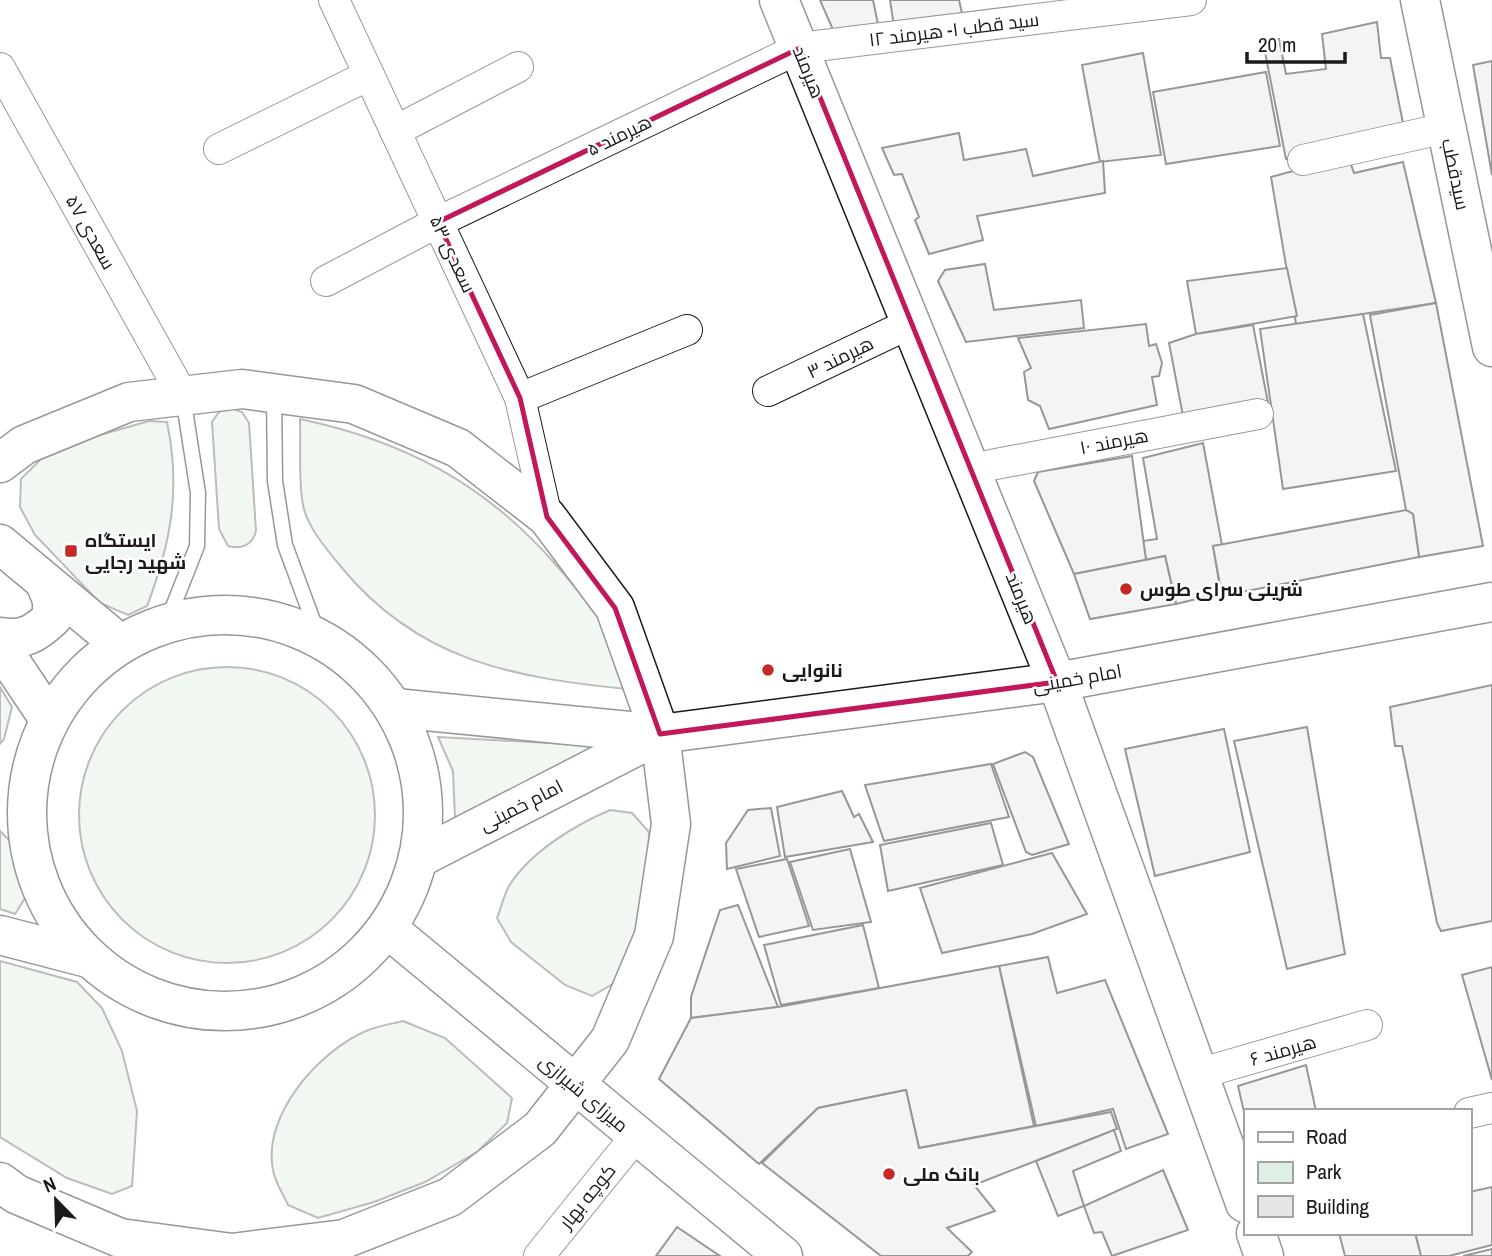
<svg xmlns="http://www.w3.org/2000/svg" width="1492" height="1256" viewBox="0 0 1492 1256" font-family="'Archivo Narrow',Cairo,sans-serif">
	<rect width="100%" height="100%" fill="#fff"/>
	<g fill="#e0efe3" stroke="#6a6a6a" stroke-width="2">
		<path d="M230,408L242,412L249,423L256,531C253,544 242,550 228,546L219,529L212,422L219,412Z"/>
		<path d="M300,419C404,441 486,484 556,565C573,584 592,606 605,629C614,647 619,670 626,689C512,677 419,661 342,568C328,551 307,527 303,505C298,478 301,447 300,419Z"/>
		<path d="M149,421L167,422C181,489 171,543 147,606L128,615L100,603L35,535L20,507L21,479L41,459L100,435Z"/>
		<circle cx="227" cy="815" r="148"/>
		<polygon points="0,687 12,707 4,739 0,744"/>
		<polygon points="438,737 604,746 455,818 453,771"/>
		<path d="M610,810L632,813L649,832L648,873L637,935L618,981L592,996L565,985L511,942L497,918C501,908 504,895 509,886C530,852 575,825 610,810Z"/>
		<polygon points="0,831 11,842 25,898 15,914 0,909"/>
		<polygon points="0,961 77,982 102,1008 122,1051 137,1111 132,1186 112,1194 67,1178 0,1137"/>
		<path d="M403,1021L445,1038L512,1098L507,1123L477,1152L425,1182L374,1202L318,1218L288,1205C283,1194 275,1182 273,1170C262,1115 319,1051 366,1031C377,1026 391,1024 403,1021Z"/>
	</g>
	<g fill="#e6e6e6" stroke="#1a1a1a" stroke-width="2">
		<polygon points="820,0 873,0 880,34 837,39"/>
		<polygon points="890,0 959,0 964,22 895,33"/>
		<polygon points="1377,22 1381,58 1390,58 1405,133 1286,159 1263,42 1279,39 1286,74 1326,69 1322,34"/>
		<polygon points="1143,53 1161,155 1100,162 1082,65"/>
		<polygon points="1492,61 1492,175 1473,65"/>
		<polygon points="1266,72 1280,146 1166,164 1153,92"/>
		<polygon points="959,133 964,160 1026,149 1033,176 1103,161 1105,193 977,216 983,240 929,254 915,220 919,217 902,174 894,175 882,148"/>
		<polygon points="1348,156 1354,173 1403,162 1436,303 1296,324 1271,177"/>
		<polygon points="985,264 994,310 1081,300 1084,328 966,342 938,281 945,270"/>
		<polygon points="1287,268 1297,316 1196,334 1187,281"/>
		<polygon points="1436,303 1483,546 1419,557 1413,514 1406,510 1370,315"/>
		<polygon points="1363,314 1396,471 1283,489 1260,329"/>
		<polygon points="1146,324 1149,346 1156,344 1162,363 1159,376 1152,377 1157,405 1049,429 1040,406 1028,400 1024,372 1031,368 1018,338"/>
		<polygon points="1253,325 1269,408 1184,421 1169,343 1196,334"/>
		<polygon points="1203,443 1222,545 1213,546 1221,593 1176,604 1165,556 1146,560 1143,541 1157,539 1143,458"/>
		<polygon points="1132,456 1146,560 1074,574 1034,481 1038,472"/>
		<polygon points="1406,510 1413,514 1419,557 1222,596 1213,546"/>
		<polygon points="1165,556 1176,604 1090,619 1074,574"/>
		<polygon points="1492,685 1492,921 1441,931 1437,923 1402,746 1395,746 1390,707"/>
		<polygon points="1307,727 1345,954 1287,969 1234,741"/>
		<polygon points="1224,729 1250,852 1155,876 1125,749"/>
		<polygon points="1025,752 1033,757 1069,844 1032,855 1026,852 993,764"/>
		<polygon points="991,764 1009,817 884,841 865,785"/>
		<polygon points="842,791 854,817 859,814 873,842 785,857 777,807"/>
		<polygon points="771,808 780,856 727,869 726,843 748,810"/>
		<polygon points="991,823 1003,865 888,891 880,845"/>
		<polygon points="850,849 871,922 813,930 790,862"/>
		<polygon points="1052,853 1087,914 1032,934 942,953 920,888"/>
		<polygon points="787,859 809,926 759,937 736,869"/>
		<polygon points="738,905 778,1007 691,1018 691,997 720,910"/>
		<polygon points="863,925 879,988 781,1005 764,945"/>
		<polygon points="1048,957 1057,993 1105,980 1168,1134 1126,1149 1113,1109 1036,1126 999,966"/>
		<polygon points="999,966 1034,1126 919,1148 906,1090 818,1108 759,1164 659,1079 691,1018 778,1007"/>
		<polygon points="1492,967 1492,1080 1462,975"/>
		<polygon points="1306,1065 1316,1111 1245,1111 1245,1116 1238,1086"/>
		<polygon points="906,1090 919,1148 1111,1112 1117,1129 974,1185 995,1211 947,1228 972,1252 968,1256 881,1256 762,1163 818,1108"/>
		<polygon points="1114,1130 1121,1151 1073,1171 1084,1206 1058,1216 1036,1161"/>
		<polygon points="1163,1170 1188,1230 1112,1256 1102,1232 1094,1233 1084,1206"/>
		<polygon points="1492,1187 1492,1245 1449,1256 1421,1256 1415,1233 1469,1233 1469,1192"/>
		<polygon points="677,1227 720,1256 656,1256"/>
		<polygon points="1339,1233 1415,1233 1421,1256 1345,1256"/>
		<polygon points="1492,1249 1492,1256 1463,1256"/>
	</g>
	<g fill="none" stroke-linecap="round" stroke-linejoin="round">
		<defs>
			<g id="lane">
				<polyline points="274,394 275,481 285,545 319,637"/>
				<polyline points="167,622 197,546 198,493 183,397"/>
			</g>
			<g id="street">
				<polyline points="334,0 520,398 547,517"/>
				<polyline points="0,68 183,396"/>
				<polyline points="395,131 518,67"/>
				<polyline points="219,149 369,75"/>
				<polyline points="1303,160 1446,128"/>
				<polyline points="326,281 438,222 800,48 1191,0"/>
				<polyline points="768,391 911,323"/>
				<polyline points="520,398 687,330"/>
				<polyline points="970,469 1258,414"/>
				<polyline points="1198,1074 1367,1025"/>
				<polyline points="1469,1113 1492,1108"/>
				<polyline points="539,1256 636,1136"/>
			</g>
			<g id="secondary">
				<polyline points="779,0 1057,682 1245,1203"/>
				<polyline points="1420,0 1492,347"/>
				<polyline points="0,463 24,445 129,402 242,389 354,404 458,448 547,517 615,608 660,734 671,824 654,936 610,1040 540,1129 450,1197 344,1239 232,1253 120,1238 16,1194 0,1182"/>
				<polyline points="0,544 120,644"/>
				<circle cx="225" cy="813" r="198"/>
				<path d="M0,637C23,641 35,634 52,618V600L45,582"/>
				<polyline points="0,646 49,719"/>
				<polyline points="395,708 660,734 1057,682 1492,602"/>
				<polyline points="419,858 660,734"/>
				<polyline points="387,928 783,1256"/>
				<polyline points="0,935 88,958"/>
				<polyline points="1256,1233 1264,1256"/>
			</g>
		</defs>
		<use href="#lane" stroke="#1a1a1a" stroke-width="17"/>
		<use href="#street" stroke="#1a1a1a" stroke-width="32"/>
		<use href="#secondary" stroke="#1a1a1a" stroke-width="41"/>
		<use href="#lane" stroke="#fff" stroke-width="14"/>
		<use href="#street" stroke="#fff" stroke-width="30"/>
		<use href="#secondary" stroke="#fff" stroke-width="38"/>
	</g>
	<path d="M0 0H1492V1256H0ZM800,48L1057,682L660,734L615,608L547,517L520,398L438,222Z" fill="#fff" fill-opacity=".55" fill-rule="evenodd"/>
	<path fill="none" stroke="#c2185b" stroke-width="5" stroke-linejoin="round" d="M800,48L1057,682L660,734L615,608L547,517L520,398L438,222Z"/>
	<g fill="#c62828" stroke="#fff" stroke-width="2.5">
		<rect x="64" y="544" width="14" height="14" rx="3.5"/>
		<circle cx="1126" cy="589" r="7"/>
		<circle cx="768" cy="670" r="7"/>
		<circle cx="889" cy="1174" r="7"/>
	</g>
	<g text-anchor="middle" stroke-width="5" stroke-linejoin="round" paint-order="stroke">
		<g font-size="19" fill="#1a1a1a" stroke="#fff">
			<text transform="translate(954 29) rotate(-7)" y="7">سید قطب ۱- هیرمند ۱۲</text>
			<text transform="translate(809 72) rotate(68)" y="7">هیرمند</text>
			<text transform="translate(619 135) rotate(-26)" y="7">هیرمند ۵</text>
			<text transform="translate(1456 174) rotate(78)" y="7">سیدقطب</text>
			<text transform="translate(91 232) rotate(61)" y="7">سعدی ۵۷</text>
			<text transform="translate(453 254) rotate(65)" y="7">سعدی ۵۳</text>
			<text transform="translate(840 357) rotate(-26)" y="7">هیرمند ۳</text>
			<text transform="translate(1114 441) rotate(-11)" y="7">هیرمند ۱۰</text>
			<text transform="translate(1022 598) rotate(68)" y="7">هیرمند</text>
			<text transform="translate(1077 678) rotate(-10)" y="7">امام خمینی</text>
			<text transform="translate(521 805) rotate(-27)" y="7">امام خمینی</text>
			<text transform="translate(1283 1050) rotate(-16)" y="7">هیرمند ۶</text>
			<text transform="translate(584 1093) rotate(40)" y="7">میرزای شیرازی</text>
			<text transform="translate(587 1196) rotate(-51)" y="7">کوچه بهار</text>
		</g>
		<g font-size="19" font-weight="bold" fill="#1a1a1a" stroke="#fff" text-anchor="start">
			<text x="85" y="547">ایستگاه<tspan x="85" dy="22">شهید رجایی</tspan></text>
			<text x="1140" y="596">شرینی سرای طوس</text>
			<text x="782" y="677">نانوایی</text>
			<text x="903" y="1181">بانک ملی</text>
		</g>
	</g>
	<rect x="1244" y="1109" width="228" height="126" fill="#ffffff" stroke="#a3a3a3" stroke-width="2"/>
	<rect x="1258" y="1132" width="35" height="10" fill="#ffffff" stroke="#a3a3a3" stroke-width="2"/>
	<text x="1306" y="1144" font-size="21" fill="#1a1a1a">Road</text>
	<rect x="1258" y="1162" width="35" height="21" fill="#e0efe3" stroke="#a3a3a3" stroke-width="2"/>
	<text x="1306" y="1179" font-size="21" fill="#1a1a1a">Park</text>
	<rect x="1258" y="1196" width="35" height="21" fill="#e6e6e6" stroke="#a3a3a3" stroke-width="2"/>
	<text x="1306" y="1214" font-size="21" fill="#1a1a1a">Building</text>
	<g transform="translate(56 1200) rotate(337)" stroke="#ffffff" stroke-width="5" paint-order="stroke">
	<path d="M0-5L12 26L0 18L-12 26Z" fill="#1a1a1a"/>
	<text y="-10" font-size="19" font-weight="bold" text-anchor="middle" fill="#1a1a1a">N</text>
	</g>
	<path d="M1247 52v10h98v-10" fill="none" stroke="#1a1a1a" stroke-width="3.5"/>
	<text x="1258" y="52" font-size="21" fill="#1a1a1a" stroke="#ffffff" stroke-width="5" paint-order="stroke">20 m</text>
</svg>
